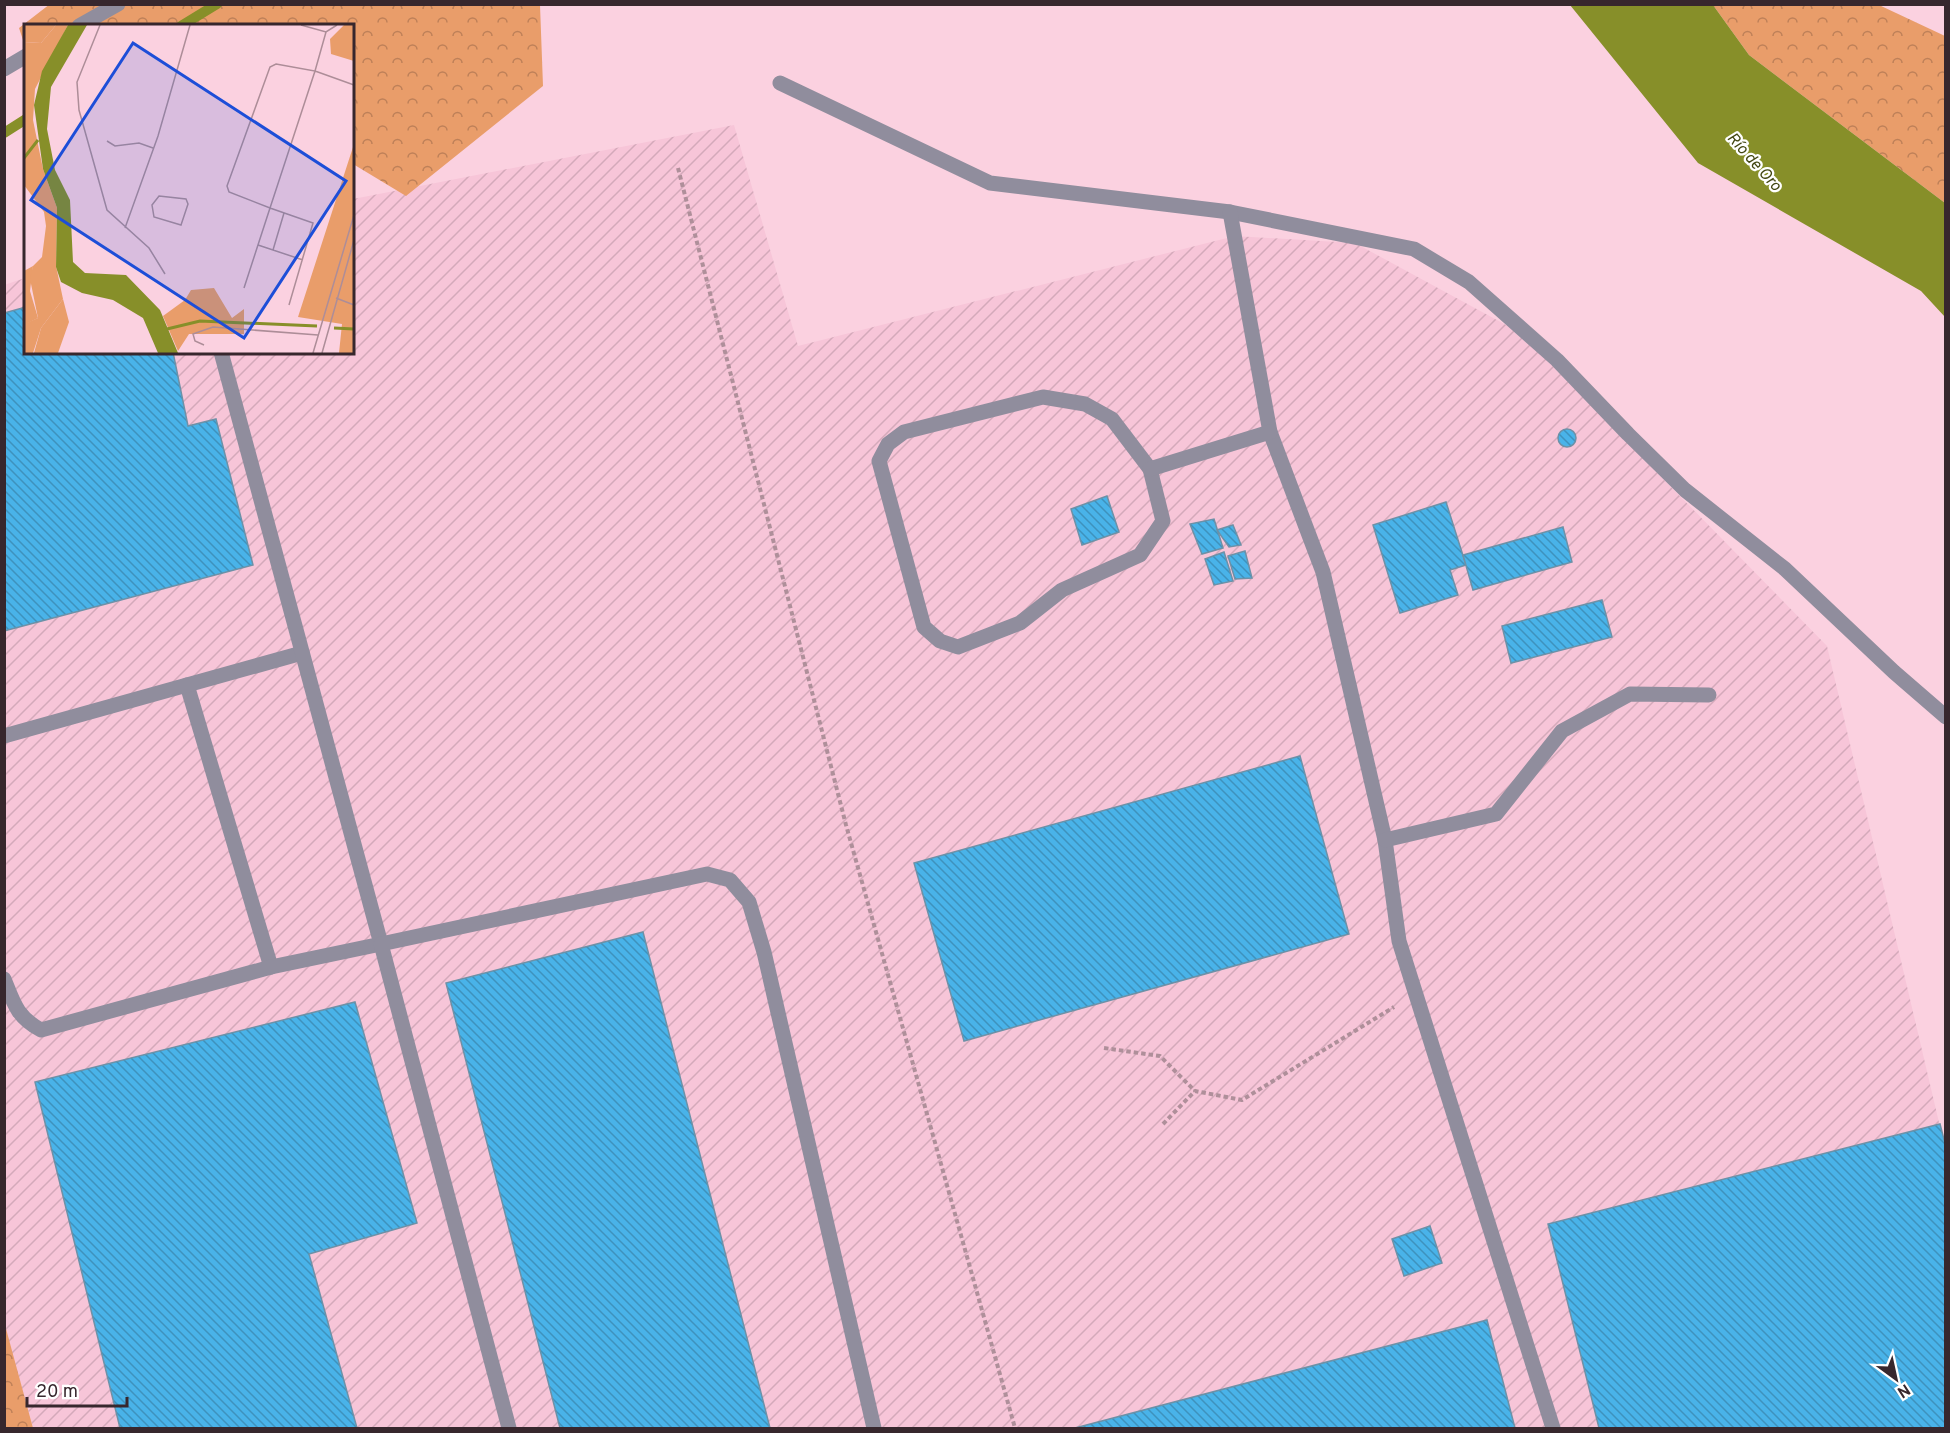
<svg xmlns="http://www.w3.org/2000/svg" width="1950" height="1433" viewBox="0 0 1950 1433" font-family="Overpass,sans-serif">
	<defs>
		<pattern id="industrial-furrows" width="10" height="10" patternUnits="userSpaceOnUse" patternTransform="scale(1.5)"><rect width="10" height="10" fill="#f7c5d8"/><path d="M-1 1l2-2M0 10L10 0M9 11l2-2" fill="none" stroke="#d4a9ba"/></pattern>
		<pattern id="forest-crowns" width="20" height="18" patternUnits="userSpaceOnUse" patternTransform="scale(1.5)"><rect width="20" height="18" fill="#e99d6a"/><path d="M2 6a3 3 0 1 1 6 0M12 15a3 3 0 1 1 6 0" fill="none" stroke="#be8058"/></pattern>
		<pattern id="building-back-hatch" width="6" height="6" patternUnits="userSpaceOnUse" patternTransform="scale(1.5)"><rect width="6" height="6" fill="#49b3e9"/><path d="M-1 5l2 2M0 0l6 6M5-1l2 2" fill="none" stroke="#3e92bd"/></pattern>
	</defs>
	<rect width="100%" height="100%" fill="#fbd1e0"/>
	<polygon fill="url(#industrial-furrows)" points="734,125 798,346 1235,236 1355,243 1519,332 1827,646 1945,1148 1945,1428 33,1428 4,1325 4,285 25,278 26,352 352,352 353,199"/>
	<g fill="url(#forest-crowns)">
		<polygon points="50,4 540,5 543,86 406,196 353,164 352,26 26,26 25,46 19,28"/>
		<polygon points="1713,5 1879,5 1945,36 1945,203 1749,55"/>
		<polygon points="4,1325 5,1325 33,1428 5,1428"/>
	</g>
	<polygon fill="#878f29" points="1570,5 1713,5 1749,55 1945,203 1945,317 1921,291 1698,163"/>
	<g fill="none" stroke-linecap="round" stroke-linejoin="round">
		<g stroke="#878f29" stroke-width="10">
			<polyline points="181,26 217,4"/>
			<polyline points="4,133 26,119"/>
		</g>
	</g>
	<g fill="url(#building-back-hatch)" stroke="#6d91a7" stroke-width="1.5">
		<polygon points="26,307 26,352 173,352 188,426 216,419 253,565 4,631 4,313"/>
		<circle cx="1567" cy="438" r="9"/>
		<polygon points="1107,496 1119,532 1082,545 1071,509"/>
		<polygon points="1446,502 1466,565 1450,570 1458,595 1400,613 1373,525"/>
		<polygon points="1214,519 1223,548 1202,554 1190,524"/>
		<polygon points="1233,525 1241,545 1229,547 1217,530"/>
		<polygon points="1563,527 1572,562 1473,590 1463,555"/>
		<polygon points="1245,551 1252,578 1235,579 1228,556"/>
		<polygon points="1224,552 1233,581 1214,585 1205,559"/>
		<polygon points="1602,600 1612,637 1511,663 1502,626"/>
		<polygon points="1300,756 1349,934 964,1041 914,863"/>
		<polygon points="643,932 770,1428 560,1428 446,983"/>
		<polygon points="355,1002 417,1223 309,1254 357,1428 120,1428 35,1082"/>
		<polygon points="1940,1124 1946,1147 1946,1428 1599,1428 1548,1224"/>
		<polygon points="1430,1226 1442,1263 1404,1276 1392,1239"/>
		<polygon points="1487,1320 1515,1428 1075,1428"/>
	</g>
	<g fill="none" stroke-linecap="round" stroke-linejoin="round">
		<g stroke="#af8f9a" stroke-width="4" stroke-dasharray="4.5 3" stroke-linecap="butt">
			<polyline points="678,168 846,825 1015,1428"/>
			<polyline points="1104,1048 1160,1056 1195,1091"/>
			<polyline points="1163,1124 1195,1091 1242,1100 1394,1007"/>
		</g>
		<g stroke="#908d9d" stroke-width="15">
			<polyline points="79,26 118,4"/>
			<polyline points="4,69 26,56"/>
			<polyline points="780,83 990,183 1230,212 1414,249 1469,282 1557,360 1628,434 1685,490 1785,569 1894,672 1946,717"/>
			<polyline points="1230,212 1270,432 1323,572 1385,840 1399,941 1553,1428"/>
			<polygon points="1043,397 1085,404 1112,419 1150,469 1163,521 1140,555 1062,590 1020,623 958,647 940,641 924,627 879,461 888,444 904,432"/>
			<polyline points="1150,469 1270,432"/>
			<polyline points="187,685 271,967"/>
			<polyline points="4,736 302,653"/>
			<polyline points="1385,840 1496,814 1562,731 1630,694 1709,695"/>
			<path d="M4,979C14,1004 17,1017 41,1030L271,967L381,944L221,352"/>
			<polyline points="509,1428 381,944 707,874 730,880 749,902 764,952 874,1428"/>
		</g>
	</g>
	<g text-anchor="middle" stroke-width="4.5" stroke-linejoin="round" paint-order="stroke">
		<g font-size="16" font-style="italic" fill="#424712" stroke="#fff">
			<text transform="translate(1755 161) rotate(48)" y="6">Río de Oro</text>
		</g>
	</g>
	<g transform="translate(24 24)">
		<rect width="330" height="330" fill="#fbd1e0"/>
		<path d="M0,1H32L17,19L0,18ZM9,242L6,267L14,294L0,301V247ZM39,275L45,298L34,329H10L17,304Z" fill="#e99d6a"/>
		<path d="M32,1H44L11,65L9,96L19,145L33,184L32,242L39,275L17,304L9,329H0V300L14,294L6,255L9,242L18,233L22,202L20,188L0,161V18L17,19ZM320,1H330V37L307,30L306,15ZM330,120V329H315L318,300L274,293ZM190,264L208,294L220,285V310H165L154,327L139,292L161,276L167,266Z" fill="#e99d6a"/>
		<path d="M44,1H63L27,63L23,105L31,146L46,176L49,238L61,249L102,251L136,286L154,329H134L119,294L89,276L58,269L37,258L32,243L33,184L19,145L10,81L18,47Z" fill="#878f29"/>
		<path fill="none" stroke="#878f29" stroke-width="3" d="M0,134L14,116M310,304L330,305M143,305L176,297L293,302"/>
		<path fill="none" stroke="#ad8d98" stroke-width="1.5" d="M76,1L53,58L55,86L83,186L125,224L141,250M277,1L302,8L313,1M302,8L291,47L330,61M252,40L291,47L246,184L205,168L203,162L246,43ZM83,117L91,122L115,119L129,124M135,172L162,175L164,180L157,201L130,193L128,181ZM101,204L134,112L166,1M234,221L279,236M249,226L260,189M220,264L246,184L289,199L265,281M312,274L330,281M180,321L171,317L169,310L189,303L294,311M289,329L330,191M298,329L330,216"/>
		<path fill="#1d4ed8" fill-opacity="0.15" stroke="#1d4ed8" stroke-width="3" d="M109,19L322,157L220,314L7,176Z"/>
		<rect width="330" height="330" fill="none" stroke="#37272d" stroke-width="3"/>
	</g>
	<rect width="1950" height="1433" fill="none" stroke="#37272d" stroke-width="12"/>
	<g transform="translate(1896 1379) rotate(147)" stroke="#ffffff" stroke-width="4.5" paint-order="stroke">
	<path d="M0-4.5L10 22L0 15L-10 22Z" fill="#37272d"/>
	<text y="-9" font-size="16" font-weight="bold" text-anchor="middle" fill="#37272d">N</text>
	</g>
	<path d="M27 1397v9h100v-9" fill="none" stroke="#37272d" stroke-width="3"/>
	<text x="36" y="1397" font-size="18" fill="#37272d" stroke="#ffffff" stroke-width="4.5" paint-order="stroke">20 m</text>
</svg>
